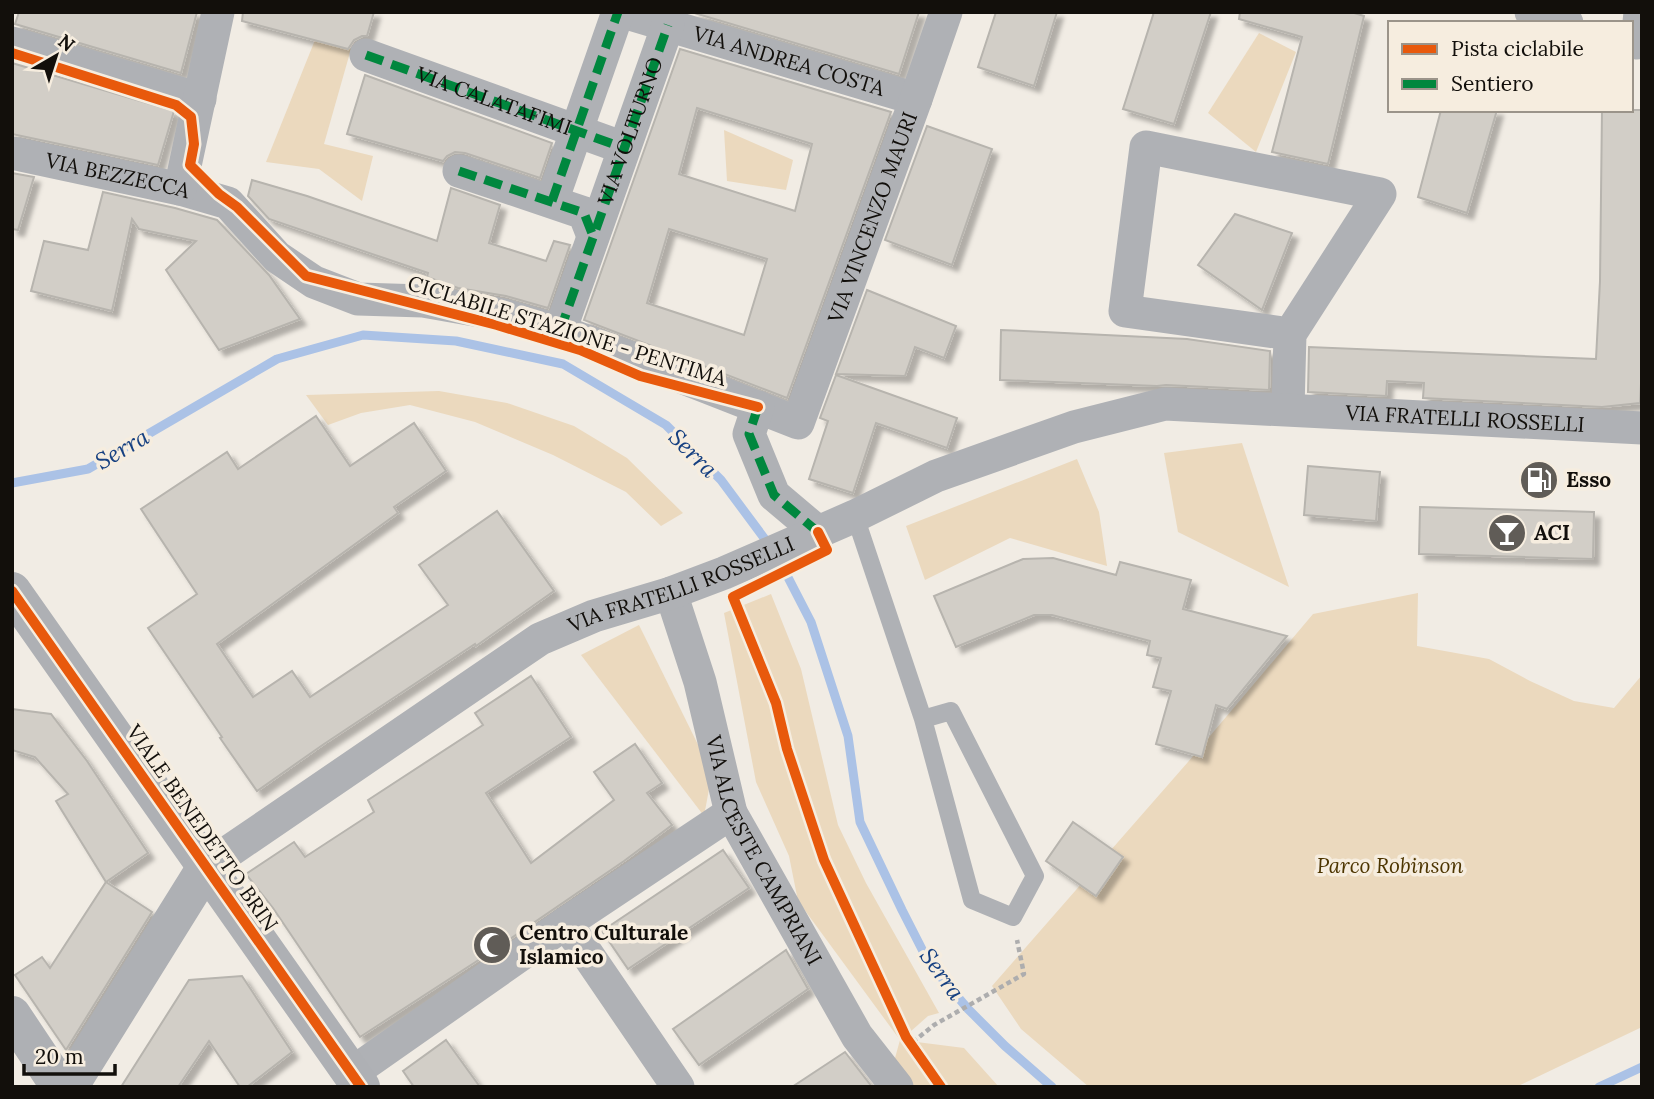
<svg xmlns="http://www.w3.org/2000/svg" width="1654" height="1099" viewBox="0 0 1654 1099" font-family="Lora,serif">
	<defs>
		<filter id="shadow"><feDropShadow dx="6" dy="6" stdDeviation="2" flood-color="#0004"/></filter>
	</defs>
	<rect width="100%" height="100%" fill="#f1ece4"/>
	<g fill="#ebd9be">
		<polygon points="1259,33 1296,52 1256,152 1208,113"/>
		<polygon points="315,40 351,49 324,144 373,156 362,201 319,169 266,162"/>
		<polygon points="724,130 793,160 786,190 727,181"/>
		<polygon points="439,391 507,403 574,426 627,458 683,513 661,526 626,492 553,455 475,422 410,405 361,413 328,425 306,395"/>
		<polygon points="1242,443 1289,587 1178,532 1164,453"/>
		<polygon points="1077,459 1099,512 1107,566 1010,538 925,580 906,526"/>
		<polygon points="1418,593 1417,646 1489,659 1530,681 1574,701 1614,708 1642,675 1642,1027 1516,1087 1089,1087 1021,1029 992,986 1188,762 1313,614"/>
		<polygon points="771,594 801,669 838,825 866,883 939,1013 928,1016 901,1040 964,1048 999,1087 887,1087 900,1040 798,901 789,856 756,782 724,613"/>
		<polygon points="639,625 712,773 704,816 581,655"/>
	</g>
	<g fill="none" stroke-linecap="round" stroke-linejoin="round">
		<g stroke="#abc2e6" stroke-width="9">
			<polyline points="12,483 88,469 277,359 363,335 456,341 563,364 666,425 721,480 770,546"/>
			<polyline points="778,558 811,622 848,736 860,822 902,910 929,963 968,1009 1005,1046 1052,1087"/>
			<polyline points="1599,1087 1642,1067"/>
		</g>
	</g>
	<g fill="#d2cec7" stroke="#b7b4ae" stroke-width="2" fill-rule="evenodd" filter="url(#shadow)">
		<polygon points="19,12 197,12 181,73 15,24"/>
		<polygon points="243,12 374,12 367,36 362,36 354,40 348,49 242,21"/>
		<polygon points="691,12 919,12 899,74"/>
		<polygon points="996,12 1057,12 1034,86 978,67"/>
		<polygon points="1154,12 1211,12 1174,124 1123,109"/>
		<polygon points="1240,12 1351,12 1364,16 1328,164 1272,152 1302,37 1239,19"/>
		<path d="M680,49L891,112L787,398L584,320ZM697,108L812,144L795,211L679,174ZM669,229L767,259L744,335L647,303Z"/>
		<polygon points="12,63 174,111 158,165 12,134"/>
		<polygon points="365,75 552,143 540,178 465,153 455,152 447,156 443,161 347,134"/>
		<polygon points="1441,110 1497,110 1467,213 1418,197"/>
		<polygon points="1602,110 1642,110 1642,364 1640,403 1602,407 1423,398 1424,383 1387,381 1386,396 1308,392 1309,347 1596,359 1600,281"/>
		<polygon points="927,126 992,149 952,265 885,240"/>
		<polygon points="12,173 34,177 18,230 12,229"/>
		<polygon points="252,180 307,196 437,241 451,188 500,205 489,243 546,261 554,241 570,245 548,308 506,296 458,288 427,277 428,273 269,219 248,196"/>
		<polygon points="103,192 175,208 217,220 269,275 300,319 219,350 166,270 196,241 139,229 132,219 112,311 31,291 44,241 88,250"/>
		<polygon points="1235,214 1292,233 1262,310 1198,265"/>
		<polygon points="867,290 956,326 944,358 915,347 905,376 836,374"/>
		<polygon points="1001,330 1187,339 1270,351 1269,390 1166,385 1157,386 1000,380"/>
		<polygon points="836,375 957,418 947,448 876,423 853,493 809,479 828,421 820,418"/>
		<polygon points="316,416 350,466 414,423 446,471 394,507 398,513 217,644 253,697 292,671 310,697 448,605 419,565 497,511 554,591 476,646 475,644 324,744 257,791 220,738 222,737 148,628 197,594 141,509 227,452 238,469"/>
		<polygon points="1308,466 1380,472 1376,521 1304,515"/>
		<polygon points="1420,507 1594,512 1593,559 1419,554"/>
		<polygon points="1053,558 1116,575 1120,562 1191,580 1183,609 1287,636 1227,709 1216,705 1202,757 1156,744 1171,691 1153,687 1161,658 1147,655 1150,641 1052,615 1034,615 956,647 934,596 1023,559"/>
		<polygon points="531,676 571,737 486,793 531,863 614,800 594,772 635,744 662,783 647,793 672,825 624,861 494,950 360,1037 273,908 246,874 294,842 305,857 374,812 368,800 483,725 475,713"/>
		<polygon points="12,709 51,714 87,761 148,853 106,882 56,801 68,794 35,757 12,750"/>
		<polygon points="1073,822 1123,857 1096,896 1046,861"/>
		<polygon points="723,850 749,888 628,969 602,931"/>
		<polygon points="106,882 152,912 66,1050 15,975 42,957 50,968"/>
		<polygon points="786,950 808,989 699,1065 673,1029"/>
		<polygon points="242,976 292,1052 247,1087 240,1087 209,1041 178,1087 121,1087 189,980"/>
		<polygon points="446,1040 480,1087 414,1087 403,1071"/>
		<polygon points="845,1052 872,1087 792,1087"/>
	</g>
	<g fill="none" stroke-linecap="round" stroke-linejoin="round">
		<polyline stroke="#adadae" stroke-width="4.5" stroke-dasharray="5 3.5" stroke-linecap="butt" points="909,1048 908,1046 934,1025 1024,974 1017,940"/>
		<polyline stroke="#afb1b5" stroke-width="18" points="855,516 923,719 972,900 1013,917 1035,876 951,711 923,719"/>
		<g stroke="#afb1b5" stroke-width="33">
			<path id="s1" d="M623,12L916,99"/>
			<polyline points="1531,12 1567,23"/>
			<polyline points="12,43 200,99"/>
			<polyline points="1637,43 1640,12"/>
			<path id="s2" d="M366,55L624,148"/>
			<path id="s3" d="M12,153L180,189L228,203L277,257L314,282L358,299L423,301L503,315L560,331L676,375L798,423L916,99L946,12"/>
			<polyline points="459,171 584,213 593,236"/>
			<polyline points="180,189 218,12"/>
			<polyline points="552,201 618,12"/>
			<path id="s4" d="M560,331L668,25"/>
			<polyline points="758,407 749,434 774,495 818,532"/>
			<polyline points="1288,409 1290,334 1380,194 1146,147 1125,311 1290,334"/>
			<path id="s5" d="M671,593L700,682L731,813L857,1036L897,1087"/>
			<path id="s6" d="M206,867L540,639L594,616L671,593L724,573L855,516L936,476L1074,427L1165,404L1642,428"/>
			<polyline points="566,923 678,1087"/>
			<polyline points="352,1073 566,923 731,813"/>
		</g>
		<g stroke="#aeb0b4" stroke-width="38">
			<polyline points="12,591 361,1087"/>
			<polyline points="12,1015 60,1087"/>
			<polyline points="69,1087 206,867"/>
		</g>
		<g stroke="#00873e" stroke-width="9" stroke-dasharray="18 9" stroke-linecap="butt">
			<polyline points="366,55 624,148"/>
			<polyline points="459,171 584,213 593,236"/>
			<polyline points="552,201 618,12"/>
			<polyline points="560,331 668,25"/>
			<polyline points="758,407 749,434 774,495 818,532"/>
		</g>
		<defs>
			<g id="cycleway">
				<polyline points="12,53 176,105 191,117 194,144 190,165 219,194 237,207 306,276 497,325 580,350 640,376 758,407"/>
				<polyline points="818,532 827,550 733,597 776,703 787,749 824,860 906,1037 941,1087"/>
				<polyline points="12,591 361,1087"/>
			</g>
		</defs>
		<use href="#cycleway" stroke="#f6eddf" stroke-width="15"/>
		<use href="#cycleway" stroke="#e8590c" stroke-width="10"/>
	</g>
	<defs>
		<symbol id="fuel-disc" viewBox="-11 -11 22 22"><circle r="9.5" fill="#605c57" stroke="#f6eddf"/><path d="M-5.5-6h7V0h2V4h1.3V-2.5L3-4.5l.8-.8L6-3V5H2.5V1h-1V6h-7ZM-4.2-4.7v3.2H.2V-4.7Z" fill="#fff"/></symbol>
		<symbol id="bar-disc" viewBox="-11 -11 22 22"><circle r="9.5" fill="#605c57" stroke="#f6eddf"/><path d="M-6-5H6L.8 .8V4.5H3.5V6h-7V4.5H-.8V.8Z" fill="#fff"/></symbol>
		<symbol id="mosque-disc" viewBox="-11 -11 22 22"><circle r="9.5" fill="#605c57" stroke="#f6eddf"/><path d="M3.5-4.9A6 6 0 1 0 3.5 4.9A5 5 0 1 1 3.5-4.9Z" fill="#fff"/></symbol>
	</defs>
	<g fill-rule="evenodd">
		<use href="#fuel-disc" x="1517" y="458" width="44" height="44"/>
		<use href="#bar-disc" x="1485" y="511" width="44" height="44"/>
		<use href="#mosque-disc" x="470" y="923" width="44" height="44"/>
	</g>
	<g text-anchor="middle" stroke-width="7" stroke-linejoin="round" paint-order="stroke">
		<g font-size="21" fill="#120f0b" stroke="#f6eddf">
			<text dy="7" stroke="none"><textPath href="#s1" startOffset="173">VIA ANDREA COSTA</textPath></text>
			<text dy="7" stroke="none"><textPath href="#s2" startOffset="136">VIA CALATAFIMI</textPath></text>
			<text dy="7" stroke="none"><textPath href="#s4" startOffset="212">VIA VOLTURNO</textPath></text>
			<text dy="7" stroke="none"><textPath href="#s3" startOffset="108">VIA BEZZECCA</textPath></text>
			<text dy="7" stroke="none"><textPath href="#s3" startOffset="1066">VIA VINCENZO MAURI</textPath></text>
			<text transform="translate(567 331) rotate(17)" y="7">CICLABILE STAZIONE - PENTIMA</text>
			<text dy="7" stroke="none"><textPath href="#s6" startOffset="1374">VIA FRATELLI ROSSELLI</textPath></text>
			<text dy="7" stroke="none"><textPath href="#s6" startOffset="556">VIA FRATELLI ROSSELLI</textPath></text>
			<text transform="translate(202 828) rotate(55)" y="7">VIALE BENEDETTO BRIN</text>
			<text dy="7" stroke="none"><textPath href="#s5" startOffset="275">VIA ALCESTE CAMPRIANI</textPath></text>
		</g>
		<g font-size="21" font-weight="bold" fill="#120f0b" stroke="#f6eddf" text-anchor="start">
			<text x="1566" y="487">Esso</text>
			<text x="1534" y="540">ACI</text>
			<text x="519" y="940">Centro Culturale<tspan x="519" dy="24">Islamico</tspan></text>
		</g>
		<g font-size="21" font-style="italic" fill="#4d3500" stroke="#f6eddf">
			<text x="1390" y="873">Parco Robinson</text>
		</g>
		<g font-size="23" font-style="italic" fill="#164081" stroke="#f6eddf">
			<text transform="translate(122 449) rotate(-30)" y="8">Serra</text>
			<text transform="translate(693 453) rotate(45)" y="8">Serra</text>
			<text transform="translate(942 974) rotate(54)" y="8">Serra</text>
		</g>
	</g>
	<rect width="1654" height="1099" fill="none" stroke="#120f0b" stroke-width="28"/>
	<rect x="1388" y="21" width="245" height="91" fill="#f6eddf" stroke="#9b948a" stroke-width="2"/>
	<rect x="1402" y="44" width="35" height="10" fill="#e8590c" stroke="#9b948a" stroke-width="2"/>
	<text x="1451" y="56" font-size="21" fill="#120f0b">Pista ciclabile</text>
	<rect x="1402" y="79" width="35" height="10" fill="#00873e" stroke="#9b948a" stroke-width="2"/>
	<text x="1451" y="91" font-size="21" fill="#120f0b">Sentiero</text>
	<g transform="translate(56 56) rotate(39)" stroke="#f6eddf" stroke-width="5" paint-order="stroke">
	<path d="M0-5L12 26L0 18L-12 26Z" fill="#120f0b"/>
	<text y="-10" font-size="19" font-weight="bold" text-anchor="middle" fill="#120f0b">N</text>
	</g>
	<path d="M24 1064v10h91v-10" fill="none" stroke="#120f0b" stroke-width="3.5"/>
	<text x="35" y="1064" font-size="21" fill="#120f0b" stroke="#f6eddf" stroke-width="5" paint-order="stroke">20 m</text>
</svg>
